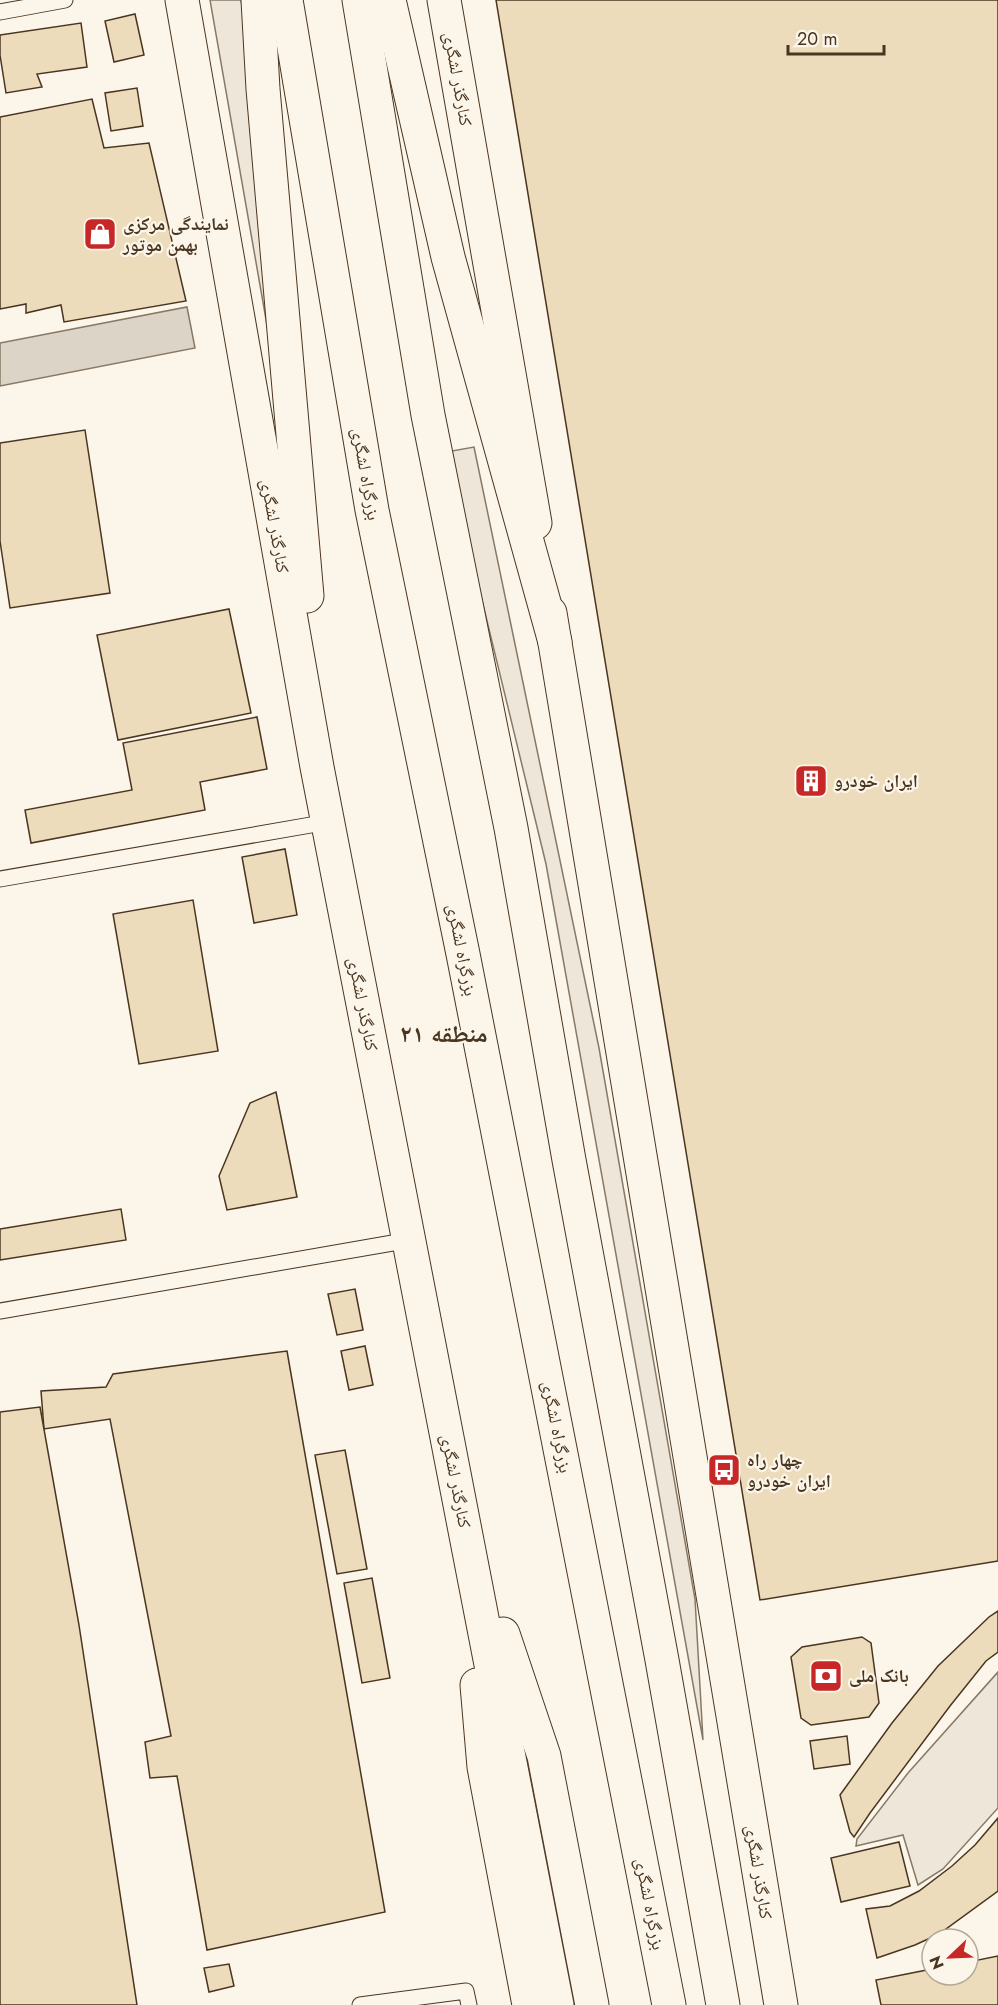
<svg xmlns="http://www.w3.org/2000/svg" width="998" height="2005" viewBox="0 0 998 2005" font-family="Jost,'Noto Naskh Arabic',sans-serif">
	<rect width="100%" height="100%" fill="#fbf6e9"/>
	<g fill="#ede6d9" stroke="#887966" stroke-width="1.5">
		<polygon points="210,0 241,0 254,80 281,405"/>
		<polygon points="474,447 599,1048 695,1599 703,1740 546,864 446,452"/>
		<polygon points="998,1672 998,1808 943,1869 918,1885 903,1835 856,1846 857,1839 908,1773"/>
	</g>
	<polygon fill="#dcd4c6" stroke="#887966" stroke-width="1.5" points="187,307 195,348 0,386 0,343"/>
	<g fill="#ecdcbc" stroke="#4a3520" stroke-width="1.5">
		<polygon points="496,0 998,0 998,1561 760,1600"/>
		<polygon points="135,14 144,55 114,62 105,21"/>
		<polygon points="81,23 87,67 37,74 42,87 6,93 0,55 0,35"/>
		<polygon points="137,88 143,126 111,131 105,93"/>
		<polygon points="92,99 104,148 149,143 186,301 64,322 61,305 26,313 26,304 0,309 0,117"/>
		<polygon points="85,430 110,593 10,608 0,541 0,443"/>
		<polygon points="229,609 251,713 118,740 97,635"/>
		<polygon points="257,717 267,769 200,782 205,810 31,843 25,810 132,790 123,743"/>
		<polygon points="285,849 297,915 254,923 242,857"/>
		<polygon points="193,900 218,1051 139,1064 113,914"/>
		<polygon points="276,1092 297,1197 227,1210 219,1176 250,1103"/>
		<polygon points="121,1209 126,1240 0,1260 0,1229"/>
		<polygon points="355,1289 363,1330 337,1335 328,1294"/>
		<polygon points="365,1346 373,1385 349,1390 341,1351"/>
		<polygon points="287,1351 385,1912 207,1950 177,1776 150,1778 145,1742 171,1736 110,1419 44,1429 41,1391 106,1387 113,1374"/>
		<polygon points="40,1407 79,1625 137,2005 0,2005 0,1412"/>
		<polygon points="345,1450 367,1569 337,1574 315,1455"/>
		<polygon points="372,1578 390,1678 362,1683 344,1583"/>
		<polygon points="998,1611 998,1652 986,1661 950,1706 870,1813 854,1837 850,1832 840,1795 892,1723 938,1666 989,1617"/>
		<polygon points="862,1637 871,1643 879,1703 869,1717 811,1725 801,1718 791,1657 802,1647"/>
		<polygon points="847,1736 850,1764 814,1769 810,1741"/>
		<polygon points="998,1818 998,1891 939,1934 915,1945 877,1958 866,1909 890,1906 919,1891 952,1866 975,1845"/>
		<polygon points="899,1842 910,1886 841,1902 831,1858"/>
		<polygon points="998,1956 998,2005 881,2005 876,1980 932,1969 932,1975 968,1975 968,1962"/>
		<polygon points="229,1964 234,1986 209,1992 204,1968"/>
	</g>
	<g fill="none" stroke-linecap="round" stroke-linejoin="round">
		<defs>
			<g id="service">
				<polyline points="0,12 65,0"/>
				<polyline points="0,879 328,822"/>
				<polyline points="0,1311 410,1240"/>
				<polyline points="360,2005 466,1991 469,2005"/>
			</g>
			<g id="primary">
				<polyline points="182,0 317,767 557,2005"/>
				<polyline points="258,0 263,89 307,596"/>
				<polyline points="444,0 535,523"/>
				<polyline points="550,613 781,2005"/>
				<polyline points="503,1634 544,1756 592,2005"/>
				<polyline points="477,1685 484,1767 529,2005"/>
			</g>
			<g id="trunk">
				<polyline points="286,0 372,510 463,954 669,2005"/>
				<polyline points="359,0 428,415 511,828 569,1160 662,1660 723,2005"/>
				<polyline points="389,0 448,257 555,642"/>
			</g>
		</defs>
		<use href="#service" stroke="#4a3520" stroke-width="17"/>
		<use href="#primary" stroke="#4a3520" stroke-width="35"/>
		<use href="#trunk" stroke="#4a3520" stroke-width="35"/>
		<use href="#service" stroke="#fbf6e9" stroke-width="15"/>
		<use href="#primary" stroke="#fbf6e9" stroke-width="33"/>
		<use href="#trunk" stroke="#fbf6e9" stroke-width="33"/>
	</g>
	<defs>
		<symbol id="shop-square" viewBox="-11 -11 22 22"><rect x="-9" y="-9" width="18" height="18" rx="4" fill="#c62828" stroke="#fbf6e9"/><path d="M-5-2.5h2.3a2.7 3.5 0 0 1 5.4 0H5L5.5 6h-11ZM-1.5-2.5h3a1.5 2.3 0 0 0-3 0Z" fill="#fff"/></symbol>
		<symbol id="building-square" viewBox="-11 -11 22 22"><rect x="-9" y="-9" width="18" height="18" rx="4" fill="#c62828" stroke="#fbf6e9"/><path d="M-4-6H4V6H1V3H-1V6H-4ZM-2.5-4.3h1.7v1.8h-1.7ZM.8-4.3h1.7v1.8H.8ZM-2.5-1h1.7V.8h-1.7ZM.8-1h1.7V.8H.8Z" fill="#fff"/></symbol>
		<symbol id="bus-square" viewBox="-11 -11 22 22"><rect x="-9" y="-9" width="18" height="18" rx="4" fill="#c62828" stroke="#fbf6e9"/><path d="M-5-6H5V4H4V6H2V4H-2V6H-4V4H-5ZM-3.5-4V0h7V-4ZM-3.5 1.2v1.5H-2V1.2ZM2 1.2v1.5H3.5V1.2Z" fill="#fff"/></symbol>
		<symbol id="bank-square" viewBox="-11 -11 22 22"><rect x="-9" y="-9" width="18" height="18" rx="4" fill="#c62828" stroke="#fbf6e9"/><path d="M-6-4H6V4H-6ZM0-2.3a2.3 2.3 0 1 0 0 4.6a2.3 2.3 0 1 0 0-4.6Z" fill="#fff"/></symbol>
	</defs>
	<g fill-rule="evenodd">
		<use href="#shop-square" x="81" y="215" width="38" height="38"/>
		<use href="#building-square" x="792" y="762" width="38" height="38"/>
		<use href="#bus-square" x="705" y="1451" width="38" height="38"/>
		<use href="#bank-square" x="807" y="1657" width="38" height="38"/>
	</g>
	<g text-anchor="middle" stroke-width="4.5" stroke-linejoin="round" paint-order="stroke">
		<g font-size="18" fill="#4a3520" stroke="#fbf6e9">
			<text transform="translate(458 79) rotate(80)" y="6">کنارگذر لشگری</text>
			<text transform="translate(366 474) rotate(80)" y="6">بزرگراه لشگری</text>
			<text transform="translate(275 526) rotate(80)" y="6">کنارگذر لشگری</text>
			<text transform="translate(462 950) rotate(79)" y="6">بزرگراه لشگری</text>
			<text transform="translate(363 1004) rotate(79)" y="6">کنارگذر لشگری</text>
			<text transform="translate(557 1427) rotate(79)" y="6">بزرگراه لشگری</text>
			<text transform="translate(456 1481) rotate(79)" y="6">کنارگذر لشگری</text>
			<text transform="translate(759 1872) rotate(81)" y="6">کنارگذر لشگری</text>
			<text transform="translate(650 1904) rotate(79)" y="6">بزرگراه لشگری</text>
		</g>
		<g font-size="18" font-weight="bold" fill="#4a3520" stroke="#fbf6e9" text-anchor="start">
			<text x="123" y="230">نمایندگی مرکزی<tspan x="123" dy="21">بهمن موتور</tspan></text>
			<text x="834" y="787">ایران خودرو</text>
			<text x="747" y="1466">چهار راه<tspan x="747" dy="21">ایران خودرو</tspan></text>
			<text x="849" y="1682">بانک ملی</text>
		</g>
		<g font-size="24" font-weight="bold" fill="#4a3520" stroke="#fbf6e9">
			<text x="444" y="1042">منطقه ۲۱</text>
		</g>
	</g>
	<g transform="translate(950 1957) rotate(247)"><circle r="28" fill="#fbf6e9" stroke="#b4a999" stroke-width="1.5"/>
	<path d="M0-4.5L10 22L0 15L-10 22Z" fill="#c62828"/>
	<text y="-9" font-size="16" font-weight="bold" text-anchor="middle" fill="#4a3520">N</text>
	</g>
	<path d="M788 45v9h96v-9" fill="none" stroke="#4a3520" stroke-width="3"/>
	<text x="797" y="45" font-size="18" fill="#4a3520" stroke="#fbf6e9" stroke-width="4.5" paint-order="stroke">20 m</text>
</svg>
